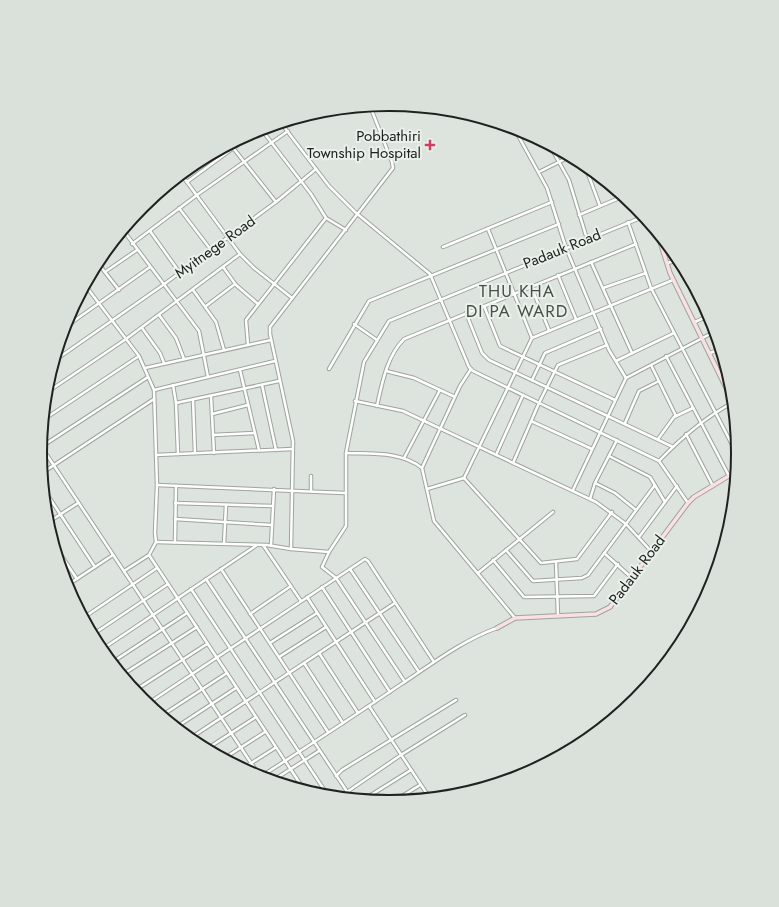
<svg xmlns="http://www.w3.org/2000/svg" width="779" height="907" viewBox="0 0 779 907" font-family="Jost,sans-serif">
	<rect width="100%" height="100%" fill="#dde3dd"/>
	<g fill="none" stroke-linecap="round" stroke-linejoin="round">
		<defs>
			<g id="street">
				<polyline points="281,123 329,186 355,212 430,274 469,367 473,371 659,461 688,503"/>
				<polyline points="514,128 547,188 566,248 609,350 626,378"/>
				<polyline points="261,129 311,194 326,218 346,230"/>
				<polyline points="230,144 276,202"/>
				<polyline points="549,144 569,180 587,239"/>
				<polyline points="584,163 600,206"/>
				<polyline points="539,172 571,156"/>
				<polyline points="181,174 240,254 254,268 292,298"/>
				<polyline points="187,182 258,130"/>
				<polyline points="616,190 619,198"/>
				<polyline points="179,208 211,250"/>
				<polyline points="579,215 624,196"/>
				<polyline points="628,222 651,288 739,458"/>
				<polyline points="488,229 532,338"/>
				<polyline points="123,230 199,331 208,377"/>
				<polyline points="150,231 180,273"/>
				<polyline points="132,244 197,195 288,131"/>
				<polyline points="443,247 552,202"/>
				<polyline points="97,262 119,290"/>
				<polyline points="591,262 632,353"/>
				<polyline points="667,263 680,260"/>
				<polyline points="223,267 236,285 258,304"/>
				<polyline points="105,272 137,250"/>
				<polyline points="558,275 576,319"/>
				<polyline points="85,285 139,356 154,390 157,485 155,533 156,542 149,555 124,571"/>
				<polyline points="531,286 549,330"/>
				<polyline points="603,288 646,273"/>
				<polyline points="193,290 216,322 224,350"/>
				<polyline points="81,293 88,288"/>
				<polyline points="206,306 235,284"/>
				<polyline points="484,306 500,346 615,400"/>
				<polyline points="466,313 482,353 489,360 673,447"/>
				<polyline points="159,315 176,338 184,359"/>
				<polyline points="695,322 710,315"/>
				<polyline points="354,324 377,340"/>
				<polyline points="64,328 150,267"/>
				<polyline points="142,328 160,353 164,363"/>
				<polyline points="248,345 246,320 326,218"/>
				<polyline points="710,353 721,349"/>
				<polyline points="666,356 729,476"/>
				<polyline points="54,361 163,285 276,202 316,169"/>
				<polyline points="616,361 674,333"/>
				<polyline points="651,365 676,416"/>
				<polyline points="145,368 271,340"/>
				<polyline points="329,369 369,301 559,224"/>
				<polyline points="240,370 259,450"/>
				<polyline points="386,371 414,378 455,397"/>
				<polyline points="532,380 545,353 601,329"/>
				<polyline points="173,385 176,403 178,454"/>
				<polyline points="262,385 276,450"/>
				<polyline points="154,390 275,361"/>
				<polyline points="46,393 126,339 240,254"/>
				<polyline points="211,396 214,453"/>
				<polyline points="193,400 195,453"/>
				<polyline points="355,401 403,411 596,502 626,524 651,551"/>
				<polyline points="176,403 279,381"/>
				<path d="M377,406C382,383 387,356 404,339L636,244"/>
				<polyline points="212,414 248,405"/>
				<polyline points="43,420 139,356"/>
				<polyline points="531,421 592,449"/>
				<polyline points="625,423 639,391 659,381"/>
				<polyline points="686,434 713,486"/>
				<polyline points="213,435 255,433"/>
				<polyline points="658,439 674,417 693,408"/>
				<polyline points="41,446 261,778"/>
				<polyline points="41,447 148,377"/>
				<path d="M346,453C371,454 401,451 422,468L434,521L515,618"/>
				<polyline points="156,455 293,449"/>
				<polyline points="496,455 523,395"/>
				<polyline points="609,456 650,477 665,502"/>
				<polyline points="404,458 440,390"/>
				<path d="M659,461C682,437 705,417 734,402"/>
				<polyline points="513,463 539,403 558,365 607,345"/>
				<polyline points="422,468 460,386 471,369"/>
				<polyline points="42,473 154,399"/>
				<polyline points="464,478 541,563 577,559 612,512"/>
				<polyline points="595,483 615,493 636,510"/>
				<polyline points="157,485 345,493"/>
				<polyline points="43,488 95,567"/>
				<polyline points="427,489 464,478 532,338 673,280"/>
				<polyline points="573,490 626,378 716,331"/>
				<polyline points="311,491 311,476"/>
				<polyline points="590,499 595,483 617,440"/>
				<polyline points="175,503 273,506"/>
				<polyline points="175,519 272,525"/>
				<polyline points="47,523 78,503"/>
				<polyline points="639,537 677,486"/>
				<polyline points="156,542 267,545 291,549 329,552"/>
				<polyline points="175,542 176,486"/>
				<polyline points="53,543 77,579"/>
				<polyline points="224,544 226,505"/>
				<polyline points="263,545 301,601"/>
				<polyline points="271,546 274,489"/>
				<polyline points="291,549 293,441 270,334 270,327 393,168 392,162 370,106"/>
				<polyline points="506,550 533,581 582,578 588,575 655,485"/>
				<polyline points="604,553 632,578"/>
				<polyline points="149,555 305,791"/>
				<polyline points="493,560 524,597 594,596 618,564"/>
				<polyline points="556,562 558,616"/>
				<polyline points="59,563 64,560"/>
				<polyline points="221,569 328,732"/>
				<polyline points="350,569 419,672"/>
				<polyline points="478,573 553,512"/>
				<polyline points="206,579 352,799"/>
				<polyline points="66,586 113,555"/>
				<polyline points="322,587 390,692"/>
				<polyline points="191,589 329,797"/>
				<polyline points="307,597 375,702"/>
				<polyline points="250,614 291,586"/>
				<polyline points="83,618 157,568"/>
				<polyline points="92,635 168,584"/>
				<polyline points="270,643 317,613"/>
				<polyline points="101,650 257,545"/>
				<polyline points="319,653 358,713"/>
				<polyline points="279,657 326,627"/>
				<polyline points="111,663 187,613"/>
				<polyline points="304,663 343,723"/>
				<polyline points="122,675 197,627"/>
				<polyline points="405,682 336,578 322,567 329,552 346,526 346,453 364,362 389,321 645,216"/>
				<polyline points="134,691 207,644"/>
				<polyline points="147,704 365,559 368,561 434,662"/>
				<polyline points="369,706 429,797"/>
				<polyline points="161,716 227,673"/>
				<polyline points="175,728 236,688"/>
				<polyline points="189,739 395,603"/>
				<polyline points="205,750 256,717"/>
				<polyline points="223,759 265,732"/>
				<polyline points="242,769 275,748"/>
				<polyline points="336,776 342,770 456,700"/>
				<path d="M260,777C307,747 354,716 400,685C432,664 461,641 497,628"/>
				<polyline points="272,781 319,751"/>
				<polyline points="294,788 300,784"/>
				<polyline points="347,792 401,755 465,715"/>
				<polyline points="363,800 411,770"/>
				<polyline points="391,803 420,785"/>
			</g>
			<g id="secondary">
				<polyline points="656,229 670,273 734,404"/>
				<polyline points="497,628 515,618 596,614 610,607 688,503 694,497 737,471"/>
			</g>
		</defs>
		<use href="#street" stroke="#9ea49e" stroke-width="4.5"/>
		<use href="#secondary" stroke="#9ea49e" stroke-width="5.5"/>
		<use href="#street" stroke="#fff" stroke-width="2.5"/>
		<use href="#secondary" stroke="#fae0e3" stroke-width="3.5"/>
	</g>
	<path fill="#ce3e5f" stroke="#eaf0ea" stroke-width="1.5" d="M428 139h4v4h4v4h-4v4h-4v-4h-4v-4h4z"/>
	<g text-anchor="middle" stroke-width="4" stroke-linejoin="round" paint-order="stroke">
		<g font-size="15" fill="#202220" stroke="#eaf0ea" text-anchor="end">
			<text x="421" y="141">Pobbathiri<tspan x="421" dy="17">Township Hospital</tspan></text>
		</g>
		<g font-size="15" fill="#202220" stroke="#eaf0ea">
			<text transform="translate(215 247) rotate(-36)" y="5">Myitnege Road</text>
			<text transform="translate(562 249) rotate(-22)" y="5">Padauk Road</text>
			<text transform="translate(637 570) rotate(-53)" y="5">Padauk Road</text>
		</g>
		<g font-size="17" letter-spacing="1" fill="#494e49" stroke="#eaf0ea">
			<text x="517" y="297">THU KHA<tspan x="517" dy="20">DI PA WARD</tspan></text>
		</g>
	</g>
	<path d="M0 0H779V907H0ZM47 453a342 342 0 1 1 684 0a342 342 0 1 1-684 0Z" fill="#dae0da" fill-rule="evenodd"/>
	<path fill="none" stroke="#202220" stroke-width="2" d="M47 453a342 342 0 1 1 684 0a342 342 0 1 1-684 0Z"/>
</svg>
